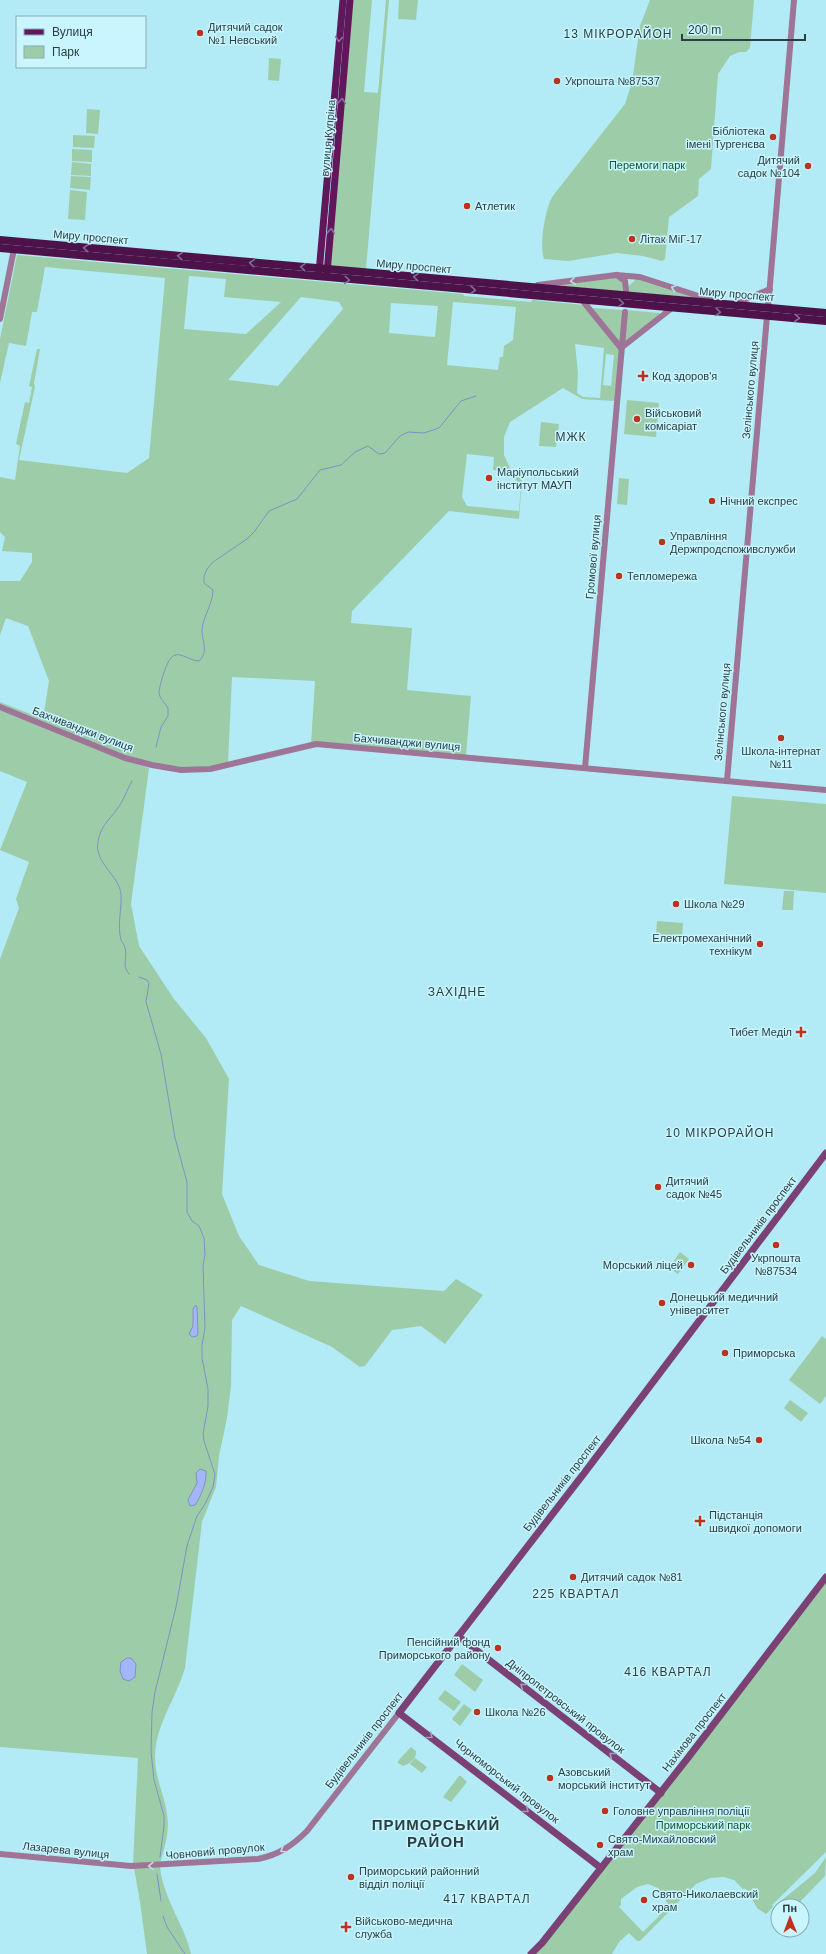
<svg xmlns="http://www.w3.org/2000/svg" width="826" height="1954" viewBox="0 0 826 1954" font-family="Helvetica,sans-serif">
	<rect width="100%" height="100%" fill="#b2eaf5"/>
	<g fill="#9dcda8" fill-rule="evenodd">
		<polygon points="353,0 372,0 364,92 378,93 386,0 389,0 366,269 330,266"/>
		<polygon points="399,0 418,0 416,20 398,19"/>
		<path d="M650,0H754L750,48L746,52H739L730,56L718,74L711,169L699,179L698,196L669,217L665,259L662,261L643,256L617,253L568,261L544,259C539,243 545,212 552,197L625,104L632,82L640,26Z"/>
		<polygon points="269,58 281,59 279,81 268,80"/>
		<polygon points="87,109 100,110 98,134 86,133"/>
		<polygon points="73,135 95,136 94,148 73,147"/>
		<polygon points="72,149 92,150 92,162 72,161"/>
		<polygon points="72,162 91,164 91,176 71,175"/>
		<polygon points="71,176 91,177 90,190 70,188"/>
		<polygon points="70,190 87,192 85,220 68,219"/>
		<path d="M17,255L463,294L464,296L531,302L532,300L584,305L620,349L615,401L582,399L563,388L510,422L504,437V455L510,468L522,480L519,519L449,511L352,611L351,623L412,628L407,690L471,696L466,755L311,744L315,681L232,677L228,763L209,766L181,768L153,763L125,755L0,704V702L43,719L49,681L28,626L6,618L0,635V581H20L32,562V553L2,551L5,537L0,532V477L15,480L20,446L16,444L25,402L29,403L32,387L29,386L37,349H40L34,383L35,387L19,460L127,473L149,458L165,278L45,267L37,312H32L26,346L9,343L0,383V339ZM189,276L226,279L224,297L281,302L246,334L184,329ZM301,297L339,302L343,309L278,386L228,380ZM453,302L516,307L513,340L504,346L503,357H500L498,370L447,365ZM391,303L438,306L435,337L389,333ZM575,344L604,348L600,398L583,397L577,393L578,373ZM606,354L614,355L611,386L603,385ZM467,454L494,457L493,470L508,472L521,485L519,511L467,506L462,497Z"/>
		<polygon points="615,277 622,280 625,292 563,286 561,284"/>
		<polygon points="636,279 640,279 703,298 628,292 629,286"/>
		<polygon points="594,308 623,310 620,343 592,309"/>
		<polygon points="627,310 659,313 660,315 624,344"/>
		<polygon points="627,400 659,403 656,437 624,434"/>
		<polygon points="541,422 559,424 556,447 539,446"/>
		<polygon points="619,478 629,479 627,505 617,504"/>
		<path d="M0,709L125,760L149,768L131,904L139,946L174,999L206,1038L229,1079L222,1194L239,1236L259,1265L309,1281L444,1291L456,1279L483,1295L445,1344L421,1326L392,1330L365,1366L360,1367L332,1347L241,1306L232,1320L231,1386L227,1418L219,1456L216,1487L202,1522L185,1668C176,1699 155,1725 155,1758C155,1778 165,1796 167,1815C170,1832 164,1848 160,1864H133L138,1758L0,1747V959L19,908L16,899L29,862L0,850L27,782L0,771Z"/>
		<polygon points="732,796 826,804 826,893 724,884"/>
		<polygon points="784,891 794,891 793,910 782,910"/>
		<polygon points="657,921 683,923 682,938 656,935"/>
		<polygon points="680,1252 689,1259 678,1274 669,1268"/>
		<polygon points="822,1336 826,1339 826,1396 820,1404 789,1380"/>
		<polygon points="790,1400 808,1413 801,1422 784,1408"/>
		<path d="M826,1578V1852L772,1905L773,1907L766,1914L757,1908L746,1889H743L734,1880L724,1877L710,1878L696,1884L640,1941H637L629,1933L619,1942L612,1954H533ZM648,1884L658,1888L669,1906L643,1932L619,1907L621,1905V1899L637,1887Z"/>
		<polygon points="462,1664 483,1680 475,1692 454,1675"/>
		<polygon points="445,1690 461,1702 454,1711 438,1699"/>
		<polygon points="464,1704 472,1710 460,1726 452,1719"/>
		<path d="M411,1747L416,1751C417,1759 409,1764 403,1766L398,1763V1761Z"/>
		<polygon points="415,1758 427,1767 422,1773 410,1764"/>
		<polygon points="459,1776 461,1776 467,1782 451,1802 443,1797"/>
		<polygon points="826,1857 825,1876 796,1906 778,1906 777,1917 774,1911 776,1905 815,1873"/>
		<path d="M160,1867C163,1898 184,1924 191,1954H147L140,1902L134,1868Z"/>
	</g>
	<g fill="#a3b6f8" stroke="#7e92c2">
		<polygon points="196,1305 197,1307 198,1333 197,1336 192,1337 189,1334 193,1326 193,1309"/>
		<path d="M200,1469L206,1471C207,1481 201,1497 195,1505L190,1506L188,1500L197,1483L196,1473Z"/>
		<polygon points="127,1658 131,1658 136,1664 135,1677 129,1681 123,1679 120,1671 121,1662"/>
	</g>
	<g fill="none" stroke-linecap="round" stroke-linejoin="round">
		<g stroke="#7e92c2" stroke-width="1">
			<path d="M156,747L161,727L168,716V708C165,703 159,698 159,692C160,684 167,657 175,655C182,653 191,661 199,661C209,651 202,642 202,630C203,616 213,604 213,590L204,583V576L207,569L213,562L247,539L254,532L269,511L297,499L320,470L341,465L355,452L368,446L379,454L385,453L400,436L408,432L424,433L439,428L461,401L476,396"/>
			<path d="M129,974C121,965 128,958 125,948C125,945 122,943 121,940C117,925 122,908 121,894C119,875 94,863 98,842C100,827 109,820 118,808C123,801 127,790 132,781"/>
			<polyline points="139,977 147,980 149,983 146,1002 161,1054 175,1138 187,1182 187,1212 192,1221 199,1226 204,1238 205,1255 203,1265 205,1328 202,1345 202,1358 208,1389 208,1406 203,1434 204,1441 215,1474 213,1487 205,1504 197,1516 187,1546 176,1607 155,1692 152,1712 151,1752 154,1780 164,1816 164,1826 160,1857"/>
			<polyline points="157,1874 161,1901"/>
			<polyline points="163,1916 167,1927 185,1954"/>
		</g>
		<g stroke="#9e7597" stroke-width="6">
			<polyline points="617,275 625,281 626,290"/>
			<polyline points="538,285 616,275 640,277 714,301"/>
			<polyline points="582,300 621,348"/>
			<polyline points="733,305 770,289"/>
			<polyline points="768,308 794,0"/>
			<polyline points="0,319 14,249"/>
			<polyline points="621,348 672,308"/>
			<polyline points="0,707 125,758 152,765 181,770 210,769 316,744 826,790"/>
			<polyline points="585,768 625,312"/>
			<polyline points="727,781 767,316"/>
			<path d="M0,1854L131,1866L258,1859C278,1855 292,1846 307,1831L399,1713"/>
		</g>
		<g stroke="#7b4174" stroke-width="7">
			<polyline points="458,1636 661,1793"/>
			<polyline points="601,1868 399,1713 585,1472 826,1153"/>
			<polyline points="531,1954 542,1943 687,1759 826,1577"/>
		</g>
		<g stroke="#61175b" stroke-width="7">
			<polyline points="319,273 343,0"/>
			<polyline points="327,273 350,0"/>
		</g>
		<g stroke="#4e124a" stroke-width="8">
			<polyline points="0,240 826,313"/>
			<polyline points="0,248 826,321"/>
		</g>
	</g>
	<defs><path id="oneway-chevron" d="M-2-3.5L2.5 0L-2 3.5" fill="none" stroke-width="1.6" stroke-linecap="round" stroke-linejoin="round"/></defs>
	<g stroke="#8b709c">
		<use href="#oneway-chevron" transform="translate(339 39) rotate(95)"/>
		<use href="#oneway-chevron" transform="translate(342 101) rotate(-85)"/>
		<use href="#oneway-chevron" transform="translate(331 231) rotate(-85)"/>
	</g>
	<g stroke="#7f6d92">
		<use href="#oneway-chevron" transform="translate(86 248) rotate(-175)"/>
		<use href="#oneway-chevron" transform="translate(180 256) rotate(-175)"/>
		<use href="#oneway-chevron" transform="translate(252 263) rotate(-175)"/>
		<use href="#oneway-chevron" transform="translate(303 267) rotate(-175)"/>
		<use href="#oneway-chevron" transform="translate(416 277) rotate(-175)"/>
		<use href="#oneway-chevron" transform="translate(347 280) rotate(5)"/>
		<use href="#oneway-chevron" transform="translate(473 290) rotate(5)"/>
		<use href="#oneway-chevron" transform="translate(621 303) rotate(5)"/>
		<use href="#oneway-chevron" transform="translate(718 312) rotate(5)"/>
		<use href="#oneway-chevron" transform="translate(797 318) rotate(5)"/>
	</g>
	<g stroke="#c0dbe9">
		<use href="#oneway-chevron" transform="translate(573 281) rotate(172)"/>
		<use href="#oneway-chevron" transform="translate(674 288) rotate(-162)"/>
		<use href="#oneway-chevron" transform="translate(283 1850) rotate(150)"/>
		<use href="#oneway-chevron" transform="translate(151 1866) rotate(178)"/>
	</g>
	<g stroke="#a29bb9">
		<use href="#oneway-chevron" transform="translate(523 1686) rotate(-142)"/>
		<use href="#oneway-chevron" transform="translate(430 1736) rotate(38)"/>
		<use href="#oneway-chevron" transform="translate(612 1755) rotate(-142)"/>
		<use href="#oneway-chevron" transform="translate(526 1810) rotate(38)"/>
	</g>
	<g fill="#be321d" stroke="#c9f5fe" stroke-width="1.5">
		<circle cx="200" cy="33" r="4"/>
		<circle cx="557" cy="81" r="4"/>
		<circle cx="773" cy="137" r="4"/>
		<circle cx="808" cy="166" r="4"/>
		<circle cx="467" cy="206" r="4"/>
		<circle cx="632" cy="239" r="4"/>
		<path d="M641 370h4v4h4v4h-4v4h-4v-4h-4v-4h4z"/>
		<circle cx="637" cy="419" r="4"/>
		<circle cx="489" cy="478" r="4"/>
		<circle cx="712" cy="501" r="4"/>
		<circle cx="662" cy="542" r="4"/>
		<circle cx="619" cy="576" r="4"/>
		<circle cx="781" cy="738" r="4"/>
		<circle cx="676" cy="904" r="4"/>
		<circle cx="760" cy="944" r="4"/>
		<path d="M799 1026h4v4h4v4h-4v4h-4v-4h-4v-4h4z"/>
		<circle cx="658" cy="1187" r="4"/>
		<circle cx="776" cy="1245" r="4"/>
		<circle cx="691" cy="1265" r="4"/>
		<circle cx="662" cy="1303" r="4"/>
		<circle cx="725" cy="1353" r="4"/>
		<circle cx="759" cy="1440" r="4"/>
		<path d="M698 1515h4v4h4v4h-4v4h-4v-4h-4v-4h4z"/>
		<circle cx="573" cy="1577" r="4"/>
		<circle cx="498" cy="1648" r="4"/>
		<circle cx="477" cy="1712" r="4"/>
		<circle cx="550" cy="1778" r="4"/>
		<circle cx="605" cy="1811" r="4"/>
		<circle cx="600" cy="1845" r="4"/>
		<circle cx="351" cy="1877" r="4"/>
		<circle cx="644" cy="1900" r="4"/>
		<path d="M344 1921h4v4h4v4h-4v4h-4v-4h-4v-4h4z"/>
	</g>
	<g text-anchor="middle" stroke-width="3" stroke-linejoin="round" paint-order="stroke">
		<g font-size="11" fill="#293f44" stroke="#c9f5fe" text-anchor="start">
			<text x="208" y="31">Дитячий садок<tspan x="208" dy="13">№1 Невський</tspan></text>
			<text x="565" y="85">Укрпошта №87537</text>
			<text x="765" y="135" text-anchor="end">Бібліотека<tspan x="765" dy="13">імені Тургенєва</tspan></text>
			<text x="800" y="164" text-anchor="end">Дитячий<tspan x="800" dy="13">садок №104</tspan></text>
			<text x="475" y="210">Атлетик</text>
			<text x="640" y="243">Літак МіГ-17</text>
			<text x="652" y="380">Код здоров'я</text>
			<text x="645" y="417">Військовий<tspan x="645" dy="13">комісаріат</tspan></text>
			<text x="497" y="476">Маріупольський<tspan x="497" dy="13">інститут МАУП</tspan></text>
			<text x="720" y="505">Нічний експрес</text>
			<text x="670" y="540">Управління<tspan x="670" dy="13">Держпродспоживслужби</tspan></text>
			<text x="627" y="580">Тепломережа</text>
			<text x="781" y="755" text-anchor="middle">Школа-інтернат<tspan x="781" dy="13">№11</tspan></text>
			<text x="684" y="908">Школа №29</text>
			<text x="752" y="942" text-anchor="end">Електромеханічний<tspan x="752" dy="13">технікум</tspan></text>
			<text x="792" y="1036" text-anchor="end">Тибет Меділ</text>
			<text x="666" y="1185">Дитячий<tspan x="666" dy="13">садок №45</tspan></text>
			<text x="776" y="1262" text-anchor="middle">Укрпошта<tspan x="776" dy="13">№87534</tspan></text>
			<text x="683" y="1269" text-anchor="end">Морський ліцей</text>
			<text x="670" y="1301">Донецький медичний<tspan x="670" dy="13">університет</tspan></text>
			<text x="733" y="1357">Приморська</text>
			<text x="751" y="1444" text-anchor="end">Школа №54</text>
			<text x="709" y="1519">Підстанція<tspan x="709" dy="13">швидкої допомоги</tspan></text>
			<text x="581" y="1581">Дитячий садок №81</text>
			<text x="490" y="1646" text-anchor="end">Пенсійний фонд<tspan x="490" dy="13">Приморського району</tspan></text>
			<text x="485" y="1716">Школа №26</text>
			<text x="558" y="1776">Азовський<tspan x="558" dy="13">морський інститут</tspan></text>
			<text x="613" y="1815">Головне управління поліції</text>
			<text x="608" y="1843">Свято-Михайловский<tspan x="608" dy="13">храм</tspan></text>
			<text x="359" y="1875">Приморський районний<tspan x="359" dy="13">відділ поліції</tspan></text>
			<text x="652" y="1898">Свято-Николаевский<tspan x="652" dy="13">храм</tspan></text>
			<text x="355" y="1925">Військово-медична<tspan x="355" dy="13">служба</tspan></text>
		</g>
		<g font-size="11" fill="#293f44" stroke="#c9f5fe">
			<text transform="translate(328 138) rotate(-85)" y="4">вулиця Купріна</text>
			<text transform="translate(91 237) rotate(5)" y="4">Миру проспект</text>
			<text transform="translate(414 266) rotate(5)" y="4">Миру проспект</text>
			<text transform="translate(737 294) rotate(5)" y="4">Миру проспект</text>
			<text transform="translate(750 390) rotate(-85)" y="4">Зелінського вулиця</text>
			<text transform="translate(593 557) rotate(-85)" y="4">Громової вулиця</text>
			<text transform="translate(722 712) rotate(-85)" y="4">Зелінського вулиця</text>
			<text transform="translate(83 729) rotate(21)" y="4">Бахчиванджи вулиця</text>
			<text transform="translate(407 742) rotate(5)" y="4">Бахчиванджи вулиця</text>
			<text transform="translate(758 1225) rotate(-53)" y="4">Будівельників проспект</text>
			<text transform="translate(562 1483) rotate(-52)" y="4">Будівельників проспект</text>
			<text transform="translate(566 1706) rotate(38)" y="4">Дніпропетровський провулок</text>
			<text transform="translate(694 1732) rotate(-52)" y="4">Нахімова проспект</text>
			<text transform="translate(364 1740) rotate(-52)" y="4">Будівельників проспект</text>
			<text transform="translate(507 1781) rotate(38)" y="4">Чорноморський провулок</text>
			<text transform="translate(66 1850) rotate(6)" y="4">Лазарева вулиця</text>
			<text transform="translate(215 1851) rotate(-5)" y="4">Човновий провулок</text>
		</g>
		<g font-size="11" fill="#0a572b" stroke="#c9f5fe">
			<text x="647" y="169">Перемоги парк</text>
			<text x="703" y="1829">Приморський парк</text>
		</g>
		<g font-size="12" letter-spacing="1" fill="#293f44" stroke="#c9f5fe">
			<text x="618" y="38">13 МІКРОРАЙОН</text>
			<text x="571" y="441">МЖК</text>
			<text x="457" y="996">ЗАХІДНЕ</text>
			<text x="720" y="1137">10 МІКРОРАЙОН</text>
			<text x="576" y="1598">225 КВАРТАЛ</text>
			<text x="668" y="1676">416 КВАРТАЛ</text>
			<text x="487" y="1903">417 КВАРТАЛ</text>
		</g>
		<g font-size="15" font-weight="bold" letter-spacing="1" fill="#293f44" stroke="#c9f5fe">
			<text x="436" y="1830">ПРИМОРСЬКИЙ<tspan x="436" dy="17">РАЙОН</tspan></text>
		</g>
	</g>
	<rect x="16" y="16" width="130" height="52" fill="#c9f5fe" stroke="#89acb4"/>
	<rect x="24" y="29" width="20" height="6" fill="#61175b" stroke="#89acb4"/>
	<text x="52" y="36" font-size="12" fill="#293f44">Вулиця</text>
	<rect x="24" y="46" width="20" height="12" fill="#9dcda8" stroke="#89acb4"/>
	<text x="52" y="56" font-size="12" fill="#293f44">Парк</text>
	<g transform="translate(790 1918) rotate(359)"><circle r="19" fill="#c9f5fe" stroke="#89acb4"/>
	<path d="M0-3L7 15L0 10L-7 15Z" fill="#be321d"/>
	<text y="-6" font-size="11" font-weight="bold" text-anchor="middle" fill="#293f44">Пн</text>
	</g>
	<path d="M682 34v6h123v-6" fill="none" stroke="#293f44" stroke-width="2"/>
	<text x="688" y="34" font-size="12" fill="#293f44" stroke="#c9f5fe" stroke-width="3" paint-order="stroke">200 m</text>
</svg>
